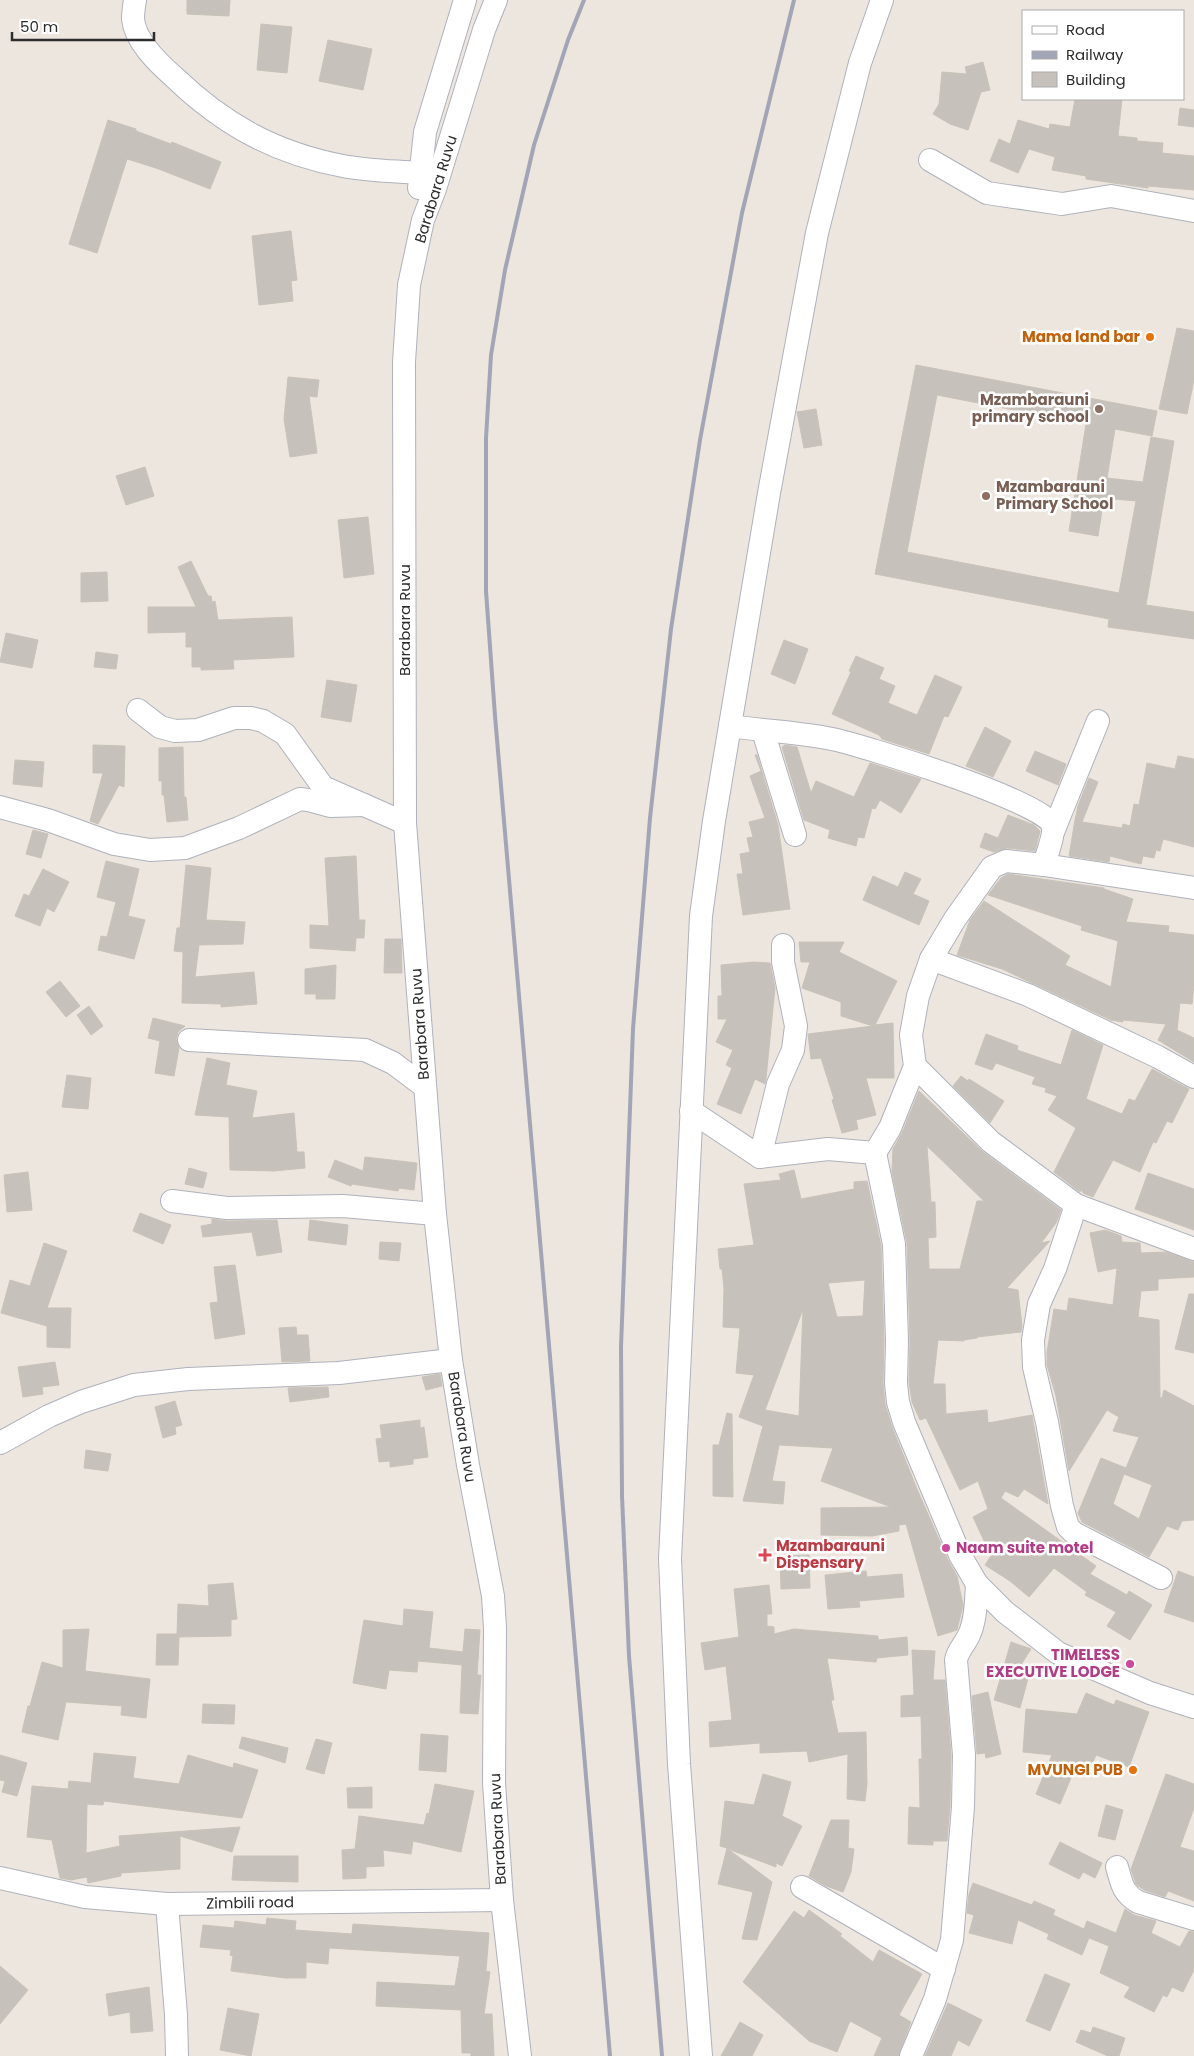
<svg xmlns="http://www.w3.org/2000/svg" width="1194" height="2056" viewBox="0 0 1194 2056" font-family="Poppins,sans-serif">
	<rect width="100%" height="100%" fill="#ede6df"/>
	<g fill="#c6c1ba" stroke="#c9c2b8" fill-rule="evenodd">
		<polygon points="187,0 230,0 229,16 187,14"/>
		<polygon points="261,24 292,27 287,73 257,70"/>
		<polygon points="328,40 372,49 363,90 319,81"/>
		<polygon points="983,62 990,90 981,92 968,130 950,124 933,114 939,104 942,72 967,74 965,67"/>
		<polygon points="1075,99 1122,99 1118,136 1137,138 1137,141 1163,143 1162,153 1194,156 1194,190 1148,186 1148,188 1086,179 1086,176 1052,170 1055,157 1029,149 1018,173 990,161 999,139 1010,144 1018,120 1049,129 1050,124 1070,127"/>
		<polygon points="1180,108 1194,110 1194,127 1178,125"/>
		<polygon points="108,120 136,129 136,131 171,144 172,142 221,162 210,189 156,168 127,159 97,253 69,244"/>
		<polygon points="291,231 297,280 291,281 293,301 259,305 252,236"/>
		<polygon points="1177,328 1194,331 1194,380 1187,414 1159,409"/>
		<path d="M916,365L1157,411L1152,436L1115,429L1107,478L1143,482L1151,437L1174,441L1146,605L1194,612V639L1108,627L1109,619L875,574ZM937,395L1086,424L1069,531L1098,536L1104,498L1136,501L1119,593L907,552Z"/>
		<polygon points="288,377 319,380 317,397 309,396 317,453 290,457 284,419"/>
		<polygon points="816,409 822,445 804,448 797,412"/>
		<polygon points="145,467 154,496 126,505 116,476"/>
		<polygon points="368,517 374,574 344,578 338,520"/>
		<polygon points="191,561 208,596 211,596 212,602 215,601 218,620 292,617 294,657 233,660 234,669 201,670 201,667 192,667 192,647 186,647 186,632 148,633 148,607 196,607 178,567"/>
		<polygon points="107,572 108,601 81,602 81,573"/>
		<polygon points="6,633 38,640 32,668 0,662"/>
		<polygon points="784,640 808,649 795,684 771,674"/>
		<polygon points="96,652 118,655 116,669 94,667"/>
		<polygon points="856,656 884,668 879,679 895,686 888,703 917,715 935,675 962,687 948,717 944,716 929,754 882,739 879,735 832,714 851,672 849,671"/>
		<polygon points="327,680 357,685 351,722 321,717"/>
		<polygon points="985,727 1011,741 993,777 966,766"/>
		<polygon points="93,745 125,746 124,787 119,785 98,824 90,821 103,773 93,773"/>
		<polygon points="785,745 797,747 811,793 816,781 854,797 870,763 921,779 901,813 880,800 875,809 872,808 864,838 858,837 856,846 828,838 830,830 804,820 782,747"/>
		<polygon points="183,747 184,797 186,797 188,820 167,822 164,795 162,795 162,781 159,781 159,748"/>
		<polygon points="1035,751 1066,764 1058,785 1026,771"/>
		<polygon points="755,755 757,755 778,825 790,909 743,915 737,874 743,874 740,854 750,852 747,838 753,837 749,822 765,818 750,776 761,771"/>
		<polygon points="1178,756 1194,759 1194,847 1163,839 1160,851 1156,850 1154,858 1143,856 1141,864 1110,856 1109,862 1069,856 1075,820 1081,821 1075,820 1078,806 1089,778 1098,782 1082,822 1122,828 1123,824 1130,826 1134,804 1139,805 1147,763 1175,769"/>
		<polygon points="15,760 44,762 42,787 13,784"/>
		<polygon points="1008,815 1034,825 1040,831 1035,851 1007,848 994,852 980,847 985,833 998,838"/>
		<polygon points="33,830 48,834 41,858 26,854"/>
		<polygon points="356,856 359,920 365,920 364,938 356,938 355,951 310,948 310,925 329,926 325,858"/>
		<polygon points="106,861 139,869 128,916 145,920 134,959 98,950 101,936 107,937 116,902 97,897"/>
		<polygon points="186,865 211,868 206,920 245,922 243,944 199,945 195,977 254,972 257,1004 221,1007 221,1004 182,1003 183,952 174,951 177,928 180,928"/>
		<polygon points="43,869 69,882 54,912 47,908 40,926 15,916 24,894 29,896"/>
		<polygon points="905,872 921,879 913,894 929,901 919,925 863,900 873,876 898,887"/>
		<polygon points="1008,874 1104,888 1104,889 1133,899 1126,922 1169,926 1168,932 1194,935 1194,985 1192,1004 1180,1003 1177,1030 1194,1038 1194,1062 1158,1040 1166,1024 1123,1020 1123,1022 1111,1020 1002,969 957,955 970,920 984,901 1070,956 1065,965 1111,987 1118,941 1081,930 1082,926 988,895 1001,878"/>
		<polygon points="385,939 401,939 402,973 384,973"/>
		<polygon points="799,942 844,942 839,952 897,981 875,1025 893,1023 894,1078 866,1078 876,1115 856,1120 858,1129 842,1133 832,1100 834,1099 821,1058 811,1059 808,1034 873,1026 841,1016 841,1002 802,988 810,962 801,962"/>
		<polygon points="754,962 770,963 775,988 766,1079 765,1084 755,1079 741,1114 717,1104 732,1068 726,1065 733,1050 716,1042 727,1019 718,1019 718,996 722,996 721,965"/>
		<polygon points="336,965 335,999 316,999 316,994 305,994 305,969"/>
		<polygon points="60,981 80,1006 66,1017 46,992"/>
		<polygon points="89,1006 103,1026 91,1035 77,1015"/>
		<polygon points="153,1018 185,1026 178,1032 176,1039 179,1048 174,1076 155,1073 160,1041 148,1038"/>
		<polygon points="1072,1030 1103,1045 1086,1099 1122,1114 1129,1099 1135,1101 1152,1069 1189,1089 1172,1123 1167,1121 1156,1143 1153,1142 1140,1172 1113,1160 1093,1197 1083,1193 1082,1190 1080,1192 1054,1172 1076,1128 1048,1110 1057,1096 1045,1092 1046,1088 1032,1084 1035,1077 996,1063 992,1070 975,1064 986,1034 1018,1046 1017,1050 1061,1065"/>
		<polygon points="207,1058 230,1063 226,1085 257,1091 252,1118 294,1113 297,1152 304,1152 305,1168 274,1171 230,1170 229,1117 195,1115"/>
		<polygon points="67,1075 91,1078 88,1109 62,1107"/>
		<polygon points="961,1076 968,1081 969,1079 1004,1101 990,1123 953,1086"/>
		<path d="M919,1091L983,1152L1061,1210L1056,1223L1041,1243L1050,1241L1007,1288L1018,1290L1022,1326L1021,1332L977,1337V1338L964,1340V1341L938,1340L933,1384H945L946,1414L987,1410L988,1423L1032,1415L1048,1504L1024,1489L1018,1497L1005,1491L1001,1498L1096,1566L1090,1574L1127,1595L1129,1591L1152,1605L1130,1640L1107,1626L1116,1612L1085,1595L1087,1592L1054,1568L1029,1597L1010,1581L985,1565L991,1556L973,1517L988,1509L978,1481L960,1490L926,1418L920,1420L912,1402L909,1382L910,1341L907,1243L892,1172L893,1149L902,1133ZM927,1146L984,1201H977L960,1269H929L928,1238L936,1237L935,1202H931Z"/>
		<polygon points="365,1157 417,1163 414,1190 399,1188 398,1191 352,1184 351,1186 328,1177 335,1160 363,1171"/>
		<polygon points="189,1168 207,1173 203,1188 185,1184"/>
		<path d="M794,1170L801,1199L854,1189V1182L867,1181L881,1246L884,1341L883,1383L885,1404L892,1427L917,1489L948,1560L957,1576L963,1605L957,1630L938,1636L906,1524L899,1525V1531L872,1536L821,1535V1508L891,1507L821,1481L833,1448L779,1445L772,1481L785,1482L783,1504L743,1501L763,1426L739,1417L754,1375L736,1373L740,1328L723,1327L724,1288L722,1269H720L718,1249L754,1245L744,1184L781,1180L779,1174ZM865,1280L863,1316L837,1317L828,1283ZM803,1309L799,1416L765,1410Z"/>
		<polygon points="28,1172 32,1210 7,1212 4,1175"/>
		<polygon points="1148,1173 1194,1189 1194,1230 1135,1209"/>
		<polygon points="140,1213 171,1225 163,1244 133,1231"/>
		<polygon points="212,1219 227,1221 277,1220 282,1252 257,1256 252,1232 203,1237 201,1226 212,1224"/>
		<polygon points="310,1220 348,1225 346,1245 308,1240"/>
		<path d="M1105,1230L1121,1236L1122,1242L1140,1243L1141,1253L1166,1252L1194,1262V1277L1158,1279V1290L1141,1291L1138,1317L1159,1320L1160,1398H1162L1164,1390L1194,1406V1520L1182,1521L1178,1530L1167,1526L1149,1557L1082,1522L1078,1513L1101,1458L1126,1468L1139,1437L1113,1431L1119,1417L1107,1410L1069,1471L1056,1396L1047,1365V1352L1054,1309L1067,1311L1069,1298L1113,1305L1117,1268L1098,1272L1090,1233ZM1124,1474L1152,1485L1139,1519L1113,1504Z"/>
		<polygon points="380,1242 401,1243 399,1261 379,1259"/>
		<polygon points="44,1243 67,1251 47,1308 71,1308 70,1348 47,1347 47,1326 1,1313 10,1280 30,1286"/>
		<polygon points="235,1265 245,1334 215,1339 210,1303 218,1302 214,1267"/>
		<polygon points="1189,1294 1194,1294 1194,1353 1175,1349"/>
		<polygon points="296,1327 297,1335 308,1335 310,1361 282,1362 279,1328"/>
		<polygon points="55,1362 59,1385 42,1387 43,1394 23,1397 18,1367"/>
		<polygon points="440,1374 442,1386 426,1390 422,1377"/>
		<polygon points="328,1387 329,1397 290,1402 288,1388"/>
		<polygon points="175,1401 182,1425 175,1427 176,1434 163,1438 155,1407"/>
		<polygon points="727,1413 732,1414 733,1497 713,1496 713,1445 719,1445"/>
		<polygon points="420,1420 420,1428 424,1427 428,1457 413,1459 413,1464 390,1467 390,1461 379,1462 376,1439 382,1438 380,1425"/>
		<polygon points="86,1450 111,1454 108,1471 84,1468"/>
		<polygon points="809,1555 810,1588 781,1589 780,1556"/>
		<polygon points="866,1571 867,1577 902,1574 904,1597 859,1601 860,1607 828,1609 825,1575"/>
		<polygon points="1178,1571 1194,1577 1194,1622 1164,1612"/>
		<polygon points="233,1583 237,1619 231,1620 231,1636 179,1637 178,1665 156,1665 157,1634 177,1634 178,1604 209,1606 208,1585"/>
		<polygon points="769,1585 772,1614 767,1614 767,1626 774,1627 774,1634 794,1629 878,1636 878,1640 907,1637 908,1655 877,1658 876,1662 827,1658 834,1700 831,1700 838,1733 866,1732 867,1784 865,1801 847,1799 848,1754 809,1762 807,1751 760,1753 760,1743 710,1747 709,1722 732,1720 726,1666 705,1670 701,1643 739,1637 734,1589"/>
		<polygon points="404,1609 433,1612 429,1648 463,1652 465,1629 480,1630 477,1675 481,1675 478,1714 460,1713 462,1665 418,1661 417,1672 389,1670 386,1689 353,1683 364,1620 403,1626"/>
		<polygon points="89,1629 85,1671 150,1679 146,1718 121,1715 122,1706 66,1702 58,1740 22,1732 28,1706 30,1706 42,1662 63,1668 63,1630"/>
		<polygon points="1011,1642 1031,1649 1017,1671 1029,1675 1020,1708 994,1700"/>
		<polygon points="912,1650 935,1651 933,1680 945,1680 951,1755 950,1806 947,1841 933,1841 933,1845 908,1844 909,1807 920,1808 919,1759 922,1759 921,1716 901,1717 901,1696 914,1695"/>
		<polygon points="988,1692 1001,1754 986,1758 985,1753 977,1754 972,1696"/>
		<polygon points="1086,1693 1114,1705 1116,1700 1149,1712 1129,1767 1096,1755 1089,1771 1076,1766 1060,1804 1036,1794 1052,1755 1023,1752 1026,1709 1077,1714"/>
		<polygon points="203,1704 235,1705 234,1724 202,1723"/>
		<polygon points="421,1734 448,1736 446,1772 419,1770"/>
		<polygon points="242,1737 288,1748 285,1763 239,1748"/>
		<polygon points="316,1739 332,1743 324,1774 306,1769"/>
		<polygon points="94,1753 136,1757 133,1778 179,1784 188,1755 233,1768 234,1763 258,1770 242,1818 104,1801 103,1805 87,1804 86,1853 120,1846 119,1836 240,1827 232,1852 180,1836 180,1869 121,1873 121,1876 88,1883 87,1877 71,1880 60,1878 52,1840 27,1837 32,1786 68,1789 69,1781 91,1783"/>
		<polygon points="0,1755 27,1763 17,1796 2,1792 5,1781 0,1780"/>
		<polygon points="763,1774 791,1782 782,1816 802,1826 782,1866 776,1863 776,1867 728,1849 772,1882 757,1940 742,1939 753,1892 718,1884 727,1848 720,1846 725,1801 754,1805"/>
		<polygon points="1166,1774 1194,1784 1194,1808 1180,1847 1194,1851 1194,1901 1168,1891 1165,1897 1144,1890 1136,1884 1131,1869"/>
		<polygon points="435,1784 474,1791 461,1852 413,1841 411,1854 383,1850 384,1866 366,1867 366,1878 343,1879 342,1850 355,1849 359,1816 424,1825 427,1813 429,1814"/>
		<polygon points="372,1787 372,1808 348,1808 347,1788"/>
		<polygon points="1106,1805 1123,1810 1115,1840 1098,1836"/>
		<polygon points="831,1820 849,1820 848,1848 854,1849 851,1872 843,1892 826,1886 809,1876"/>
		<polygon points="1060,1842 1102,1863 1095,1878 1083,1872 1079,1879 1049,1864"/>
		<polygon points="234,1856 298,1856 298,1882 232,1880"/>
		<polygon points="973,1883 1032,1905 1034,1901 1055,1910 1053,1915 1084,1929 1087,1921 1116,1933 1125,1909 1134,1915 1156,1921 1151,1933 1180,1947 1189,1931 1194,1932 1194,1970 1183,1992 1172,1987 1167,1997 1163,1995 1154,2012 1124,1997 1130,1987 1100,1973 1109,1946 1089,1938 1082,1955 1047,1939 1049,1934 1018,1920 1012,1944 969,1933 974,1915 967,1913 969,1894"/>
		<polygon points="809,1910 842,1934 840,1936 873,1962 879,1950 922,1974 899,2015 911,2022 898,2056 874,2056 882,2038 850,2021 837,2052 809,2041 743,1982 794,1911 804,1918"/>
		<polygon points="267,1918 296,1921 295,1930 352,1934 353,1924 489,1933 486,1971 490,1972 484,2014 492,2014 494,2056 471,2056 471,2053 462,2053 461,2010 376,2006 377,1982 455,1986 460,1956 329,1948 328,1964 306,1962 306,1978 285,1978 231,1971 233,1956 230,1955 231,1950 200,1947 203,1925 234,1928 235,1921 266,1925"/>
		<polygon points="0,1966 28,1990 0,2024"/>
		<polygon points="1045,1974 1070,1984 1050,2031 1026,2021"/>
		<polygon points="149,1987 153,2031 131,2033 130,2012 109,2016 106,1994"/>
		<polygon points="948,2003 982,2020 969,2046 958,2040 951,2056 925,2056"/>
		<polygon points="228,2008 259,2014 251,2056 220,2050"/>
		<polygon points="740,2022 763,2035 752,2056 721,2056"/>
		<polygon points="1093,2027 1125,2038 1119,2056 1108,2056 1076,2042 1081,2030 1091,2033"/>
	</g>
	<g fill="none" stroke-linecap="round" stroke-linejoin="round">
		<defs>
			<g id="street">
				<path d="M135,0C134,6 133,13 133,19C135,41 158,63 174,77C224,125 275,153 343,166C368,171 394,171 419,173"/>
				<polyline points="496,0 484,30 435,189 423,220 409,285 404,362 405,823 435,1214 451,1360 468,1465 493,1596 495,1628 494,1783 502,1900 520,2056"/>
				<polyline points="930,160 987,193 1062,204 1111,196 1194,211"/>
				<polyline points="419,188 425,132 465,0"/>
				<polyline points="138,710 160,727 175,731 198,730 234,718 251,718 263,721 285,734 323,787 405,823"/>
				<path d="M730,726C764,731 799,732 832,739C865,746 1039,800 1052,824C1056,832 1046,856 1044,865"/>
				<polyline points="763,731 795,835"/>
				<polyline points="0,807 48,820 114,844 150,850 185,848 239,828 300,799 308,800 330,806 364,805"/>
				<polyline points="1053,832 1098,721"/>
				<polyline points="931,959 1028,995 1158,1057 1194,1077"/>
				<polyline points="189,1040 365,1050 393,1063 425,1087"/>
				<polyline points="915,1066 991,1142 1076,1205 1194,1249"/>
				<polyline points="691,1111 760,1157 828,1149 875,1153 890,1128 915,1066 911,1035 918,996 931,959 955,919 992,867 1006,861 1044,865 1194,888"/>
				<polyline points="875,1153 894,1244 897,1341 896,1383 898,1402 904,1422 960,1555 977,1584 1005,1612 1058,1653 1150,1693 1194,1707"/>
				<polyline points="760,1157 778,1084 793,1050 796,1026 783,962 783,945"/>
				<polyline points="172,1201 227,1208 343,1206 435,1214"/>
				<polyline points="1076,1205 1055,1269 1039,1304 1033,1340 1034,1367 1047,1422 1062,1506 1068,1527 1074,1533 1161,1578"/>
				<polyline points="0,1443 49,1416 81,1402 134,1385 188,1379 339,1373 451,1360"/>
				<path d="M1117,1867C1122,1884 1122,1892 1138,1902L1194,1919"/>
				<polyline points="0,1878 85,1897 167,1904 502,1900"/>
				<polyline points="802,1887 944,1969"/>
				<polyline points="167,1904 176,2015 177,2056"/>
				<polyline points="701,2056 679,1764 670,1559 701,916 714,821 769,493 817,233 860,63 882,0"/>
				<path d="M911,2056L935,1999L952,1940L963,1807L964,1755L956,1660C958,1650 965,1644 969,1635C976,1620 976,1600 977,1584"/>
			</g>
		</defs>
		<use href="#street" stroke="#afb2bc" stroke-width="24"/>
		<use href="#street" stroke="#fff" stroke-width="22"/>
		<g stroke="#a1a5b6" stroke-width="4">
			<polyline points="584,0 568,40 534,145 505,270 491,355 486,438 486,591 495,716 610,2056"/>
			<polyline points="662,2056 629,1656 622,1496 621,1347 633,1029 650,818 671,629 700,440 742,213 794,0"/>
		</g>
	</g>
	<g fill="#e8710a" stroke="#fff" stroke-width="2">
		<circle cx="1150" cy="337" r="5"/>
		<circle cx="1133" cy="1770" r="5"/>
	</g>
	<g fill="#8d6e63" stroke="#fff" stroke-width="2">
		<circle cx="1099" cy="409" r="5"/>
		<circle cx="986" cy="496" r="5"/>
	</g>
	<g fill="#d1479c" stroke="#fff" stroke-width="2">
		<circle cx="946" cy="1548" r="5"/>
		<circle cx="1130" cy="1664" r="5"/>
	</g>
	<path fill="#e0444e" stroke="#fff" stroke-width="2" d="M762.5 1547.5h5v5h5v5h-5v5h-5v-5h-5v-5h5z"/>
	<g text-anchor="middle" stroke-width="5" stroke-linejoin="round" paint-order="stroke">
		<g font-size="15" fill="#2c2c2c" stroke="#fff">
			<text transform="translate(436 189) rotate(-73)" y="5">Barabara Ruvu</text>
			<text transform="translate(405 620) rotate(-90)" y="5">Barabara Ruvu</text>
			<text transform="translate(420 1024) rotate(-94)" y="5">Barabara Ruvu</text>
			<text transform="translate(462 1427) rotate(81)" y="5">Barabara Ruvu</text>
			<text transform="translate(498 1829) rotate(-93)" y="5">Barabara Ruvu</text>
			<text transform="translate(250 1903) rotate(-1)" y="5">Zimbili road</text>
		</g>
		<g font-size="15" font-weight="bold" fill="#c56008" stroke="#fff" text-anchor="end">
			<text x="1140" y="342">Mama land bar</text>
			<text x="1123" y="1775">MVUNGI PUB</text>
		</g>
		<g font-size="15" font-weight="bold" fill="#785e54" stroke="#fff" text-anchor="end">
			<text x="1089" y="405">Mzambarauni<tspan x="1089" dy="17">primary school</tspan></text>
			<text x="996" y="492" text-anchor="start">Mzambarauni<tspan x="996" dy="17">Primary School</tspan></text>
		</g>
		<g font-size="15" font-weight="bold" fill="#be3a42" stroke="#fff" text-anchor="start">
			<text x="776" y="1551">Mzambarauni<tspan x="776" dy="17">Dispensary</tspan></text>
		</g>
		<g font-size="15" font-weight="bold" fill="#b23c85" stroke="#fff" text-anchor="start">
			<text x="956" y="1553">Naam suite motel</text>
			<text x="1120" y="1660" text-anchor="end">TIMELESS<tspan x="1120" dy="17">EXECUTIVE LODGE</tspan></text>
		</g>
	</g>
	<rect x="1022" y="10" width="162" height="90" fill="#ffffff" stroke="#ababab"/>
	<rect x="1032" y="26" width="25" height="8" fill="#ffffff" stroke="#ababab"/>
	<text x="1066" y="35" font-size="15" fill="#2c2c2c">Road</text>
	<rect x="1032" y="51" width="25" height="8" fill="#a1a5b6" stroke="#ababab"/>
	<text x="1066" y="60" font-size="15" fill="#2c2c2c">Railway</text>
	<rect x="1032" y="72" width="25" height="15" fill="#c6c1ba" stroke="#ababab"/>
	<text x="1066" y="85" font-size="15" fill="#2c2c2c">Building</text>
	<path d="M12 32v8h142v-8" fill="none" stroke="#2c2c2c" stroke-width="2.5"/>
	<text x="20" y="32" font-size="15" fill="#2c2c2c" stroke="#ffffff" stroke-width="4" paint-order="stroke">50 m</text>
</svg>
